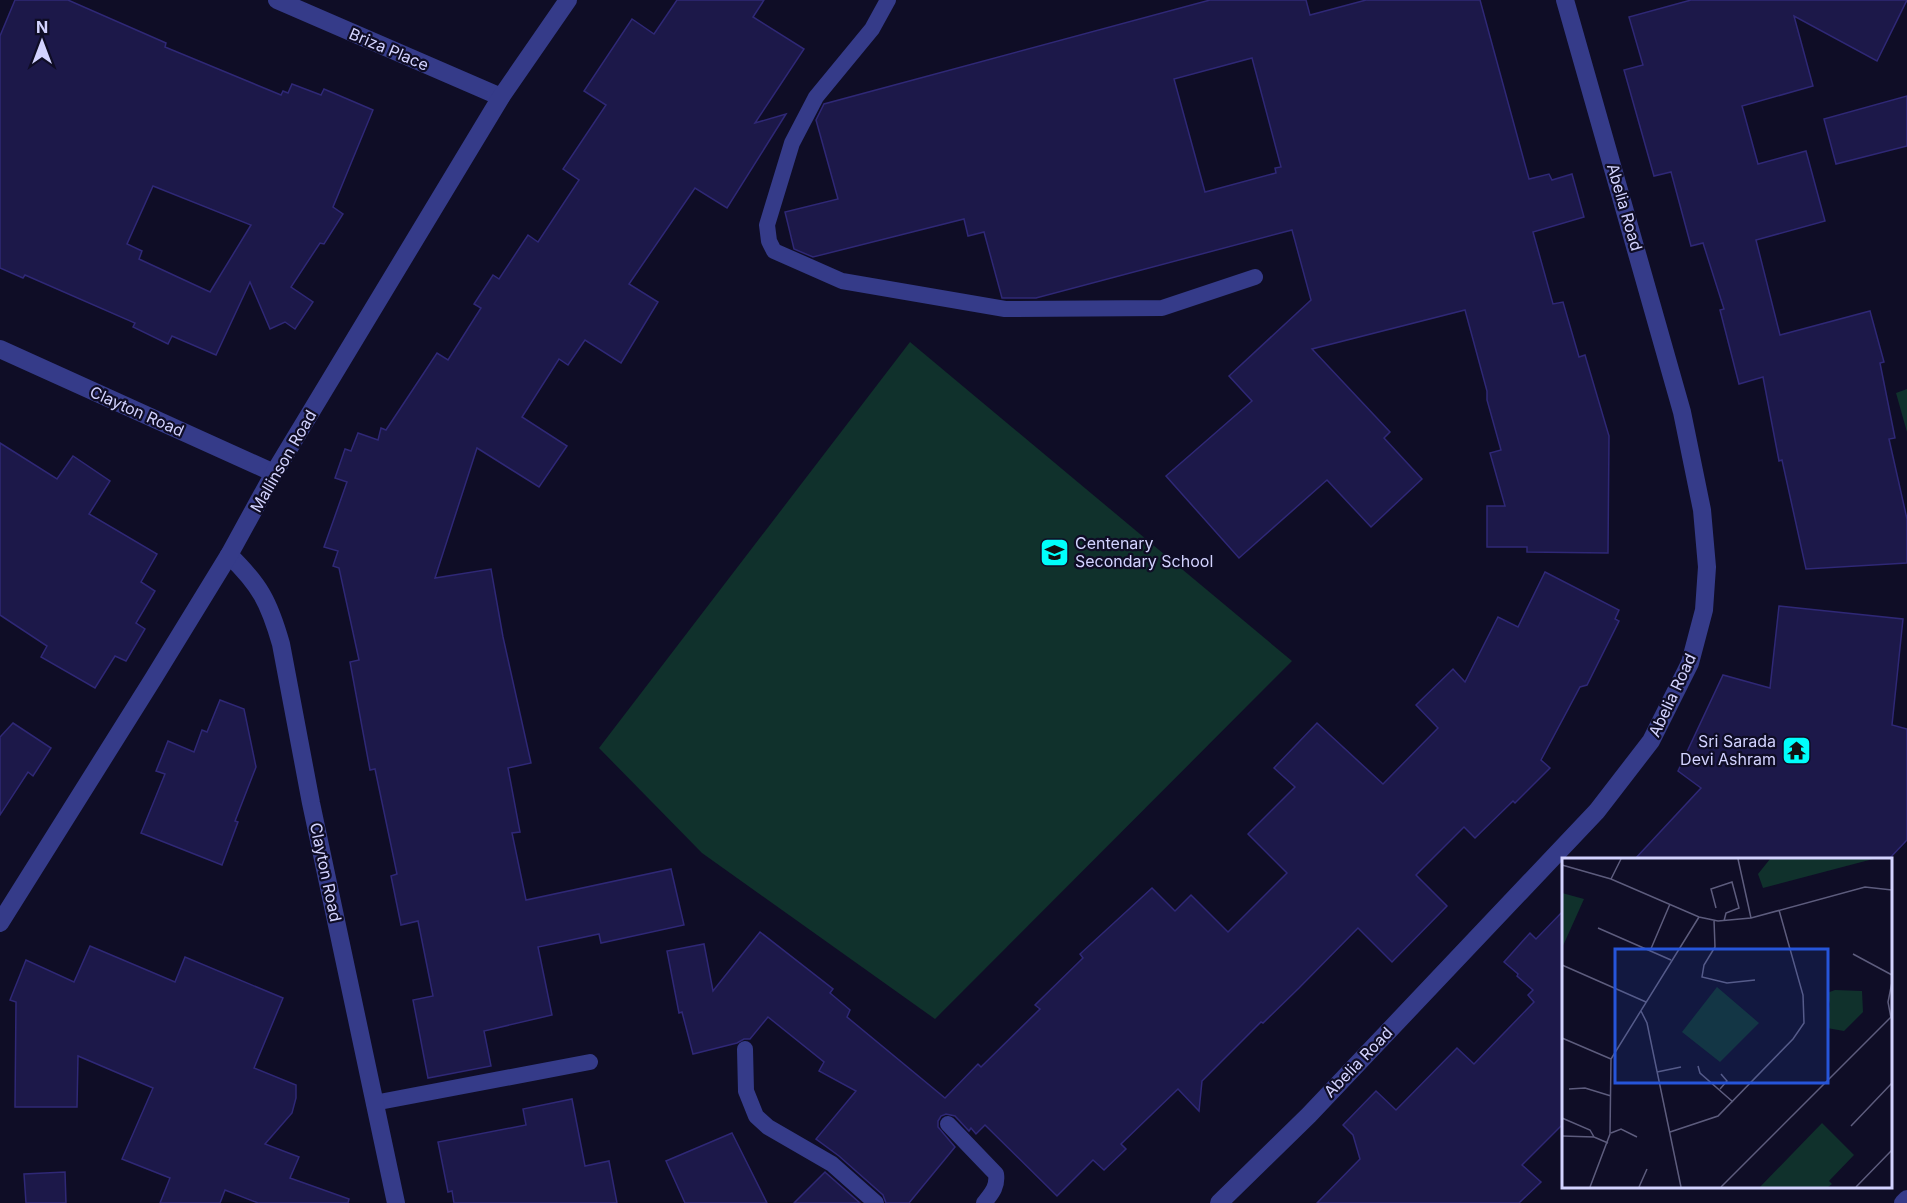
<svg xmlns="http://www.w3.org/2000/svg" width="1907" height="1203" viewBox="0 0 1907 1203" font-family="Inter,sans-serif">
	<rect width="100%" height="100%" fill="#0f0d26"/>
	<g fill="#10312c">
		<polygon points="910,342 1292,661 935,1019 702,853 599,748"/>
		<polygon points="1907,389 1907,432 1896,393"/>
	</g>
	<g fill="#1c1849" stroke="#2f2876" stroke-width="1.5" fill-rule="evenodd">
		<path d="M15,0H68L166,43L165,47L281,95L283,91L288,93L292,84L321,95L324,89L373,110L333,207L343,214L324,244L320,243L291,287L313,302L295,329L285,322L270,329L250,282L216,355L172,336L168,344L133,327L135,323L25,275L23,278L0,268V36ZM153,186L251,225L210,292L139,259L142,251L127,244Z"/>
		<polygon points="677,0 764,0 753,17 804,49 755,123 786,114 727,208 695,188 629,284 658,302 621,363 585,340 568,365 559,359 522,417 567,446 539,487 477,448 435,578 491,569 503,637 531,763 508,768 520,832 512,833 526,900 671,869 684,925 601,943 599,934 538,947 552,1015 484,1031 491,1066 428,1078 413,1000 433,996 418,921 401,925 391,876 397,874 375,769 370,770 350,662 359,660 339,568 333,566 338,551 324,547 347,482 335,478 345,449 351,451 358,433 378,440 381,428 386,430 437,353 448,360 481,308 474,304 493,275 499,279 528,235 538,242 579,180 563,169 606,105 584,91 632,19 654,34"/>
		<path d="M1210,0H1306L1310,15L1366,0H1480L1529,179L1549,174L1552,180L1572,174L1584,217L1533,232L1553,304L1563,302L1579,357L1585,355L1609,436L1608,553L1527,552V547H1487V506H1505L1490,453L1501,450L1487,400V391L1465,310L1312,349L1390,432L1384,438L1422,479L1371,527L1327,480L1239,558L1166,476L1252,401L1229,376L1311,300L1292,230L1036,298H1002L984,232L968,236L964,219L813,257L794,249L785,212L838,199L816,120L824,104ZM1252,58L1281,167L1275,168L1276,173L1205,192L1174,79Z"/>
		<polygon points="1691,0 1907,0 1877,61 1794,16 1813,86 1742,106 1758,164 1806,151 1825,221 1756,240 1780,335 1870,311 1884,362 1880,363 1895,438 1889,439 1907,519 1907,563 1806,569 1782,460 1779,461 1763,377 1739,384 1720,310 1724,309 1703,243 1691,246 1671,172 1654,176 1624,70 1643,65 1629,17"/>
		<polygon points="1907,96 1907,146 1836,164 1824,119"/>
		<polygon points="0,443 57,479 73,456 110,481 89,514 157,554 141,582 155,591 136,623 145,629 126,661 115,656 95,688 41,657 47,646 0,615"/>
		<polygon points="1545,572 1619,610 1615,619 1619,621 1587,685 1580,687 1541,760 1550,768 1515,803 1513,801 1475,838 1464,827 1416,875 1447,906 1392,962 1358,928 1299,988 1263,1023 1261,1022 1202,1081 1199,1111 1178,1089 1121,1144 1126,1149 1104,1170 1093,1160 1057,1196 985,1125 976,1134 971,1128 969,1131 955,1116 946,1114 941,1116 938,1121 938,1127 955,1147 909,1203 886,1203 883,1195 839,1156 816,1139 856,1091 819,1071 824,1062 768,1017 750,1039 744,1039 737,1043 693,1054 682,1012 679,1013 667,951 704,944 713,991 760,932 833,989 830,993 850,1010 847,1017 945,1098 978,1064 981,1067 1040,1009 1035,1005 1083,958 1080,954 1152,888 1175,911 1191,895 1228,932 1287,873 1248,834 1295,787 1274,768 1317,723 1383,784 1438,728 1416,705 1453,669 1465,682 1498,617 1518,627"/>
		<polygon points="1779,606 1903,619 1892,725 1907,729 1907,840 1888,860 1634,860 1701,788 1678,771 1723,675 1770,688"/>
		<polygon points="220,700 244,709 256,767 235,821 238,822 222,865 141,833 165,774 156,771 168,741 194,752 202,730 207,732"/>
		<polygon points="13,723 51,748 33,776 28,772 0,815 0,737"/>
		<polygon points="1563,911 1563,1124 1522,1165 1541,1182 1519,1203 1317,1203 1360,1159 1353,1135 1343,1125 1376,1091 1396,1110 1457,1048 1474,1064 1534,1002 1528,995 1533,990 1517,976 1518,974 1504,962 1530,933 1536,939"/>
		<polygon points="90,946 175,982 185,957 283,998 254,1068 296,1085 296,1098 292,1113 265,1144 299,1157 290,1178 349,1199 348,1203 258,1203 225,1190 220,1203 160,1203 170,1178 122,1159 153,1088 78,1056 77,1107 15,1107 16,1002 10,1000 26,960 74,982"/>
		<polygon points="572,1099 585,1166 609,1161 617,1203 454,1203 452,1191 448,1192 438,1142 526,1125 523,1109"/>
		<polygon points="732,1133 767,1203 685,1203 666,1161"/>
		<polygon points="65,1172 66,1203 26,1203 24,1174"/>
		<polygon points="825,1172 826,1173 860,1203 794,1203"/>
	</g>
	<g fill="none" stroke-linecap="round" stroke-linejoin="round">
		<g stroke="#353b89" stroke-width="16">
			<polyline points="888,0 872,29 816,97 792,143 767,225 769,241 774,251 842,281 1005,309 1162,308 1255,277"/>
			<polyline points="745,1049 746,1091 756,1116 768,1127 832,1164 876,1203"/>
			<polyline points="374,1103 590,1062"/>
			<path d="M948,1124L996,1174C998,1187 991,1194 984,1203"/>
		</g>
		<g stroke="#353b89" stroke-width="18">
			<polyline points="277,0 501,97"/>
			<polyline points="0,349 274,473"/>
			<path d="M229,555C260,585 269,602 281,644L311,803L396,1203"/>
			<polyline points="0,923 153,679 229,555 274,473 501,97 568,0"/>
			<polyline points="1219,1203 1309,1115 1597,811 1651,741 1690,663 1704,610 1707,567 1702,510 1682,412 1565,0"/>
			<polyline points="1903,1203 1907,1199"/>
		</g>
	</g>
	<defs>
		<symbol id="school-square" viewBox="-11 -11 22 22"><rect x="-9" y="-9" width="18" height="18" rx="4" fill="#00fefb" stroke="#0f0d26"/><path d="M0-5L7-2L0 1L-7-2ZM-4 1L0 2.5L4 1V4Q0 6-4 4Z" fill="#111"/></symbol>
		<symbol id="temple-square" viewBox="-11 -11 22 22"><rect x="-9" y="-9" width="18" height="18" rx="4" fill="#00fefb" stroke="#0f0d26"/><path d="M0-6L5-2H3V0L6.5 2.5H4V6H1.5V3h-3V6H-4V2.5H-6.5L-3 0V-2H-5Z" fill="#111"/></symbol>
	</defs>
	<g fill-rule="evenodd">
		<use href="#school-square" x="1038" y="536" width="33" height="33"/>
		<use href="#temple-square" x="1780" y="734" width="33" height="33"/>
	</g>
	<g text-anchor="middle" stroke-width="4.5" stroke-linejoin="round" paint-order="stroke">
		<g font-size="16" fill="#d3d3ff" stroke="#0f0d26">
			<text transform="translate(389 49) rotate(23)" y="6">Briza Place</text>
			<text transform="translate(1625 207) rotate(74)" y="6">Abelia Road</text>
			<text transform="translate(137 411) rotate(24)" y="6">Clayton Road</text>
			<text transform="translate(283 461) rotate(-60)" y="6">Mallinson Road</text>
			<text transform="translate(1672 695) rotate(-65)" y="6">Abelia Road</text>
			<text transform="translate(326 872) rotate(78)" y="6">Clayton Road</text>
			<text transform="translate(1358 1062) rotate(-46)" y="6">Abelia Road</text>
		</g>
		<g font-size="16" fill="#d3d3ff" stroke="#0f0d26" text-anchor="start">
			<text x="1075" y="549">Centenary<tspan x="1075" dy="18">Secondary School</tspan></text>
			<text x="1776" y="747" text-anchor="end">Sri Sarada<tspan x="1776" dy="18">Devi Ashram</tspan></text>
		</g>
	</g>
	<g transform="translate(1562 858)">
		<rect width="330" height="330" fill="#0f0d26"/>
		<path d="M208,1H311L201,30L196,16ZM0,35L22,41L0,90ZM155,129L197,165L158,204L120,174ZM273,132L300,133L301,154L282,173L265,170L268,146L265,135ZM260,265L292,297L267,323L270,326L266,329H198Z" fill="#10312c"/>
		<path fill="none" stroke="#5d5c7d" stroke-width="1.5" d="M176,1L189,60M0,7L49,21L137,59L156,63L189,60L303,29L330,32M49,21L59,1M154,50L149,31L170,24L177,50L164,55L162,63M152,62L153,89L142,107L140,119L165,125L193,122M36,70L109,102M88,93L108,46M291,96L330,117M0,107L84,144M79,153L85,165L119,329M329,160L326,144L330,124M0,180L49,201M136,208L138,215L171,244M95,214L119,209M7,231L23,230L49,238M158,231L165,223L159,216M0,260L28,272L32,279M289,268L330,225M108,274L156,258L231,181L242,165L241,137L217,52M49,275L59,271L75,279M0,278L32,279L46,285M28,329L48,276L49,201L137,59M77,329L85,311M159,329L329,159M294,329L330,292"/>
		<path fill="#2655da" fill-opacity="0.15" stroke="#2655da" stroke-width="3" d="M53,91H266V225H53Z"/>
		<rect width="330" height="330" fill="none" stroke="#d3d3ff" stroke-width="3"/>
	</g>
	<g transform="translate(42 42)" stroke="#0f0d26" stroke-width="4.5" paint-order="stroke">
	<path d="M0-4.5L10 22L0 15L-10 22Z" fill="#d3d3ff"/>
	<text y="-9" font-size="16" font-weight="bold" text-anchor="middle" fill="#d3d3ff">N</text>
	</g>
</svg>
